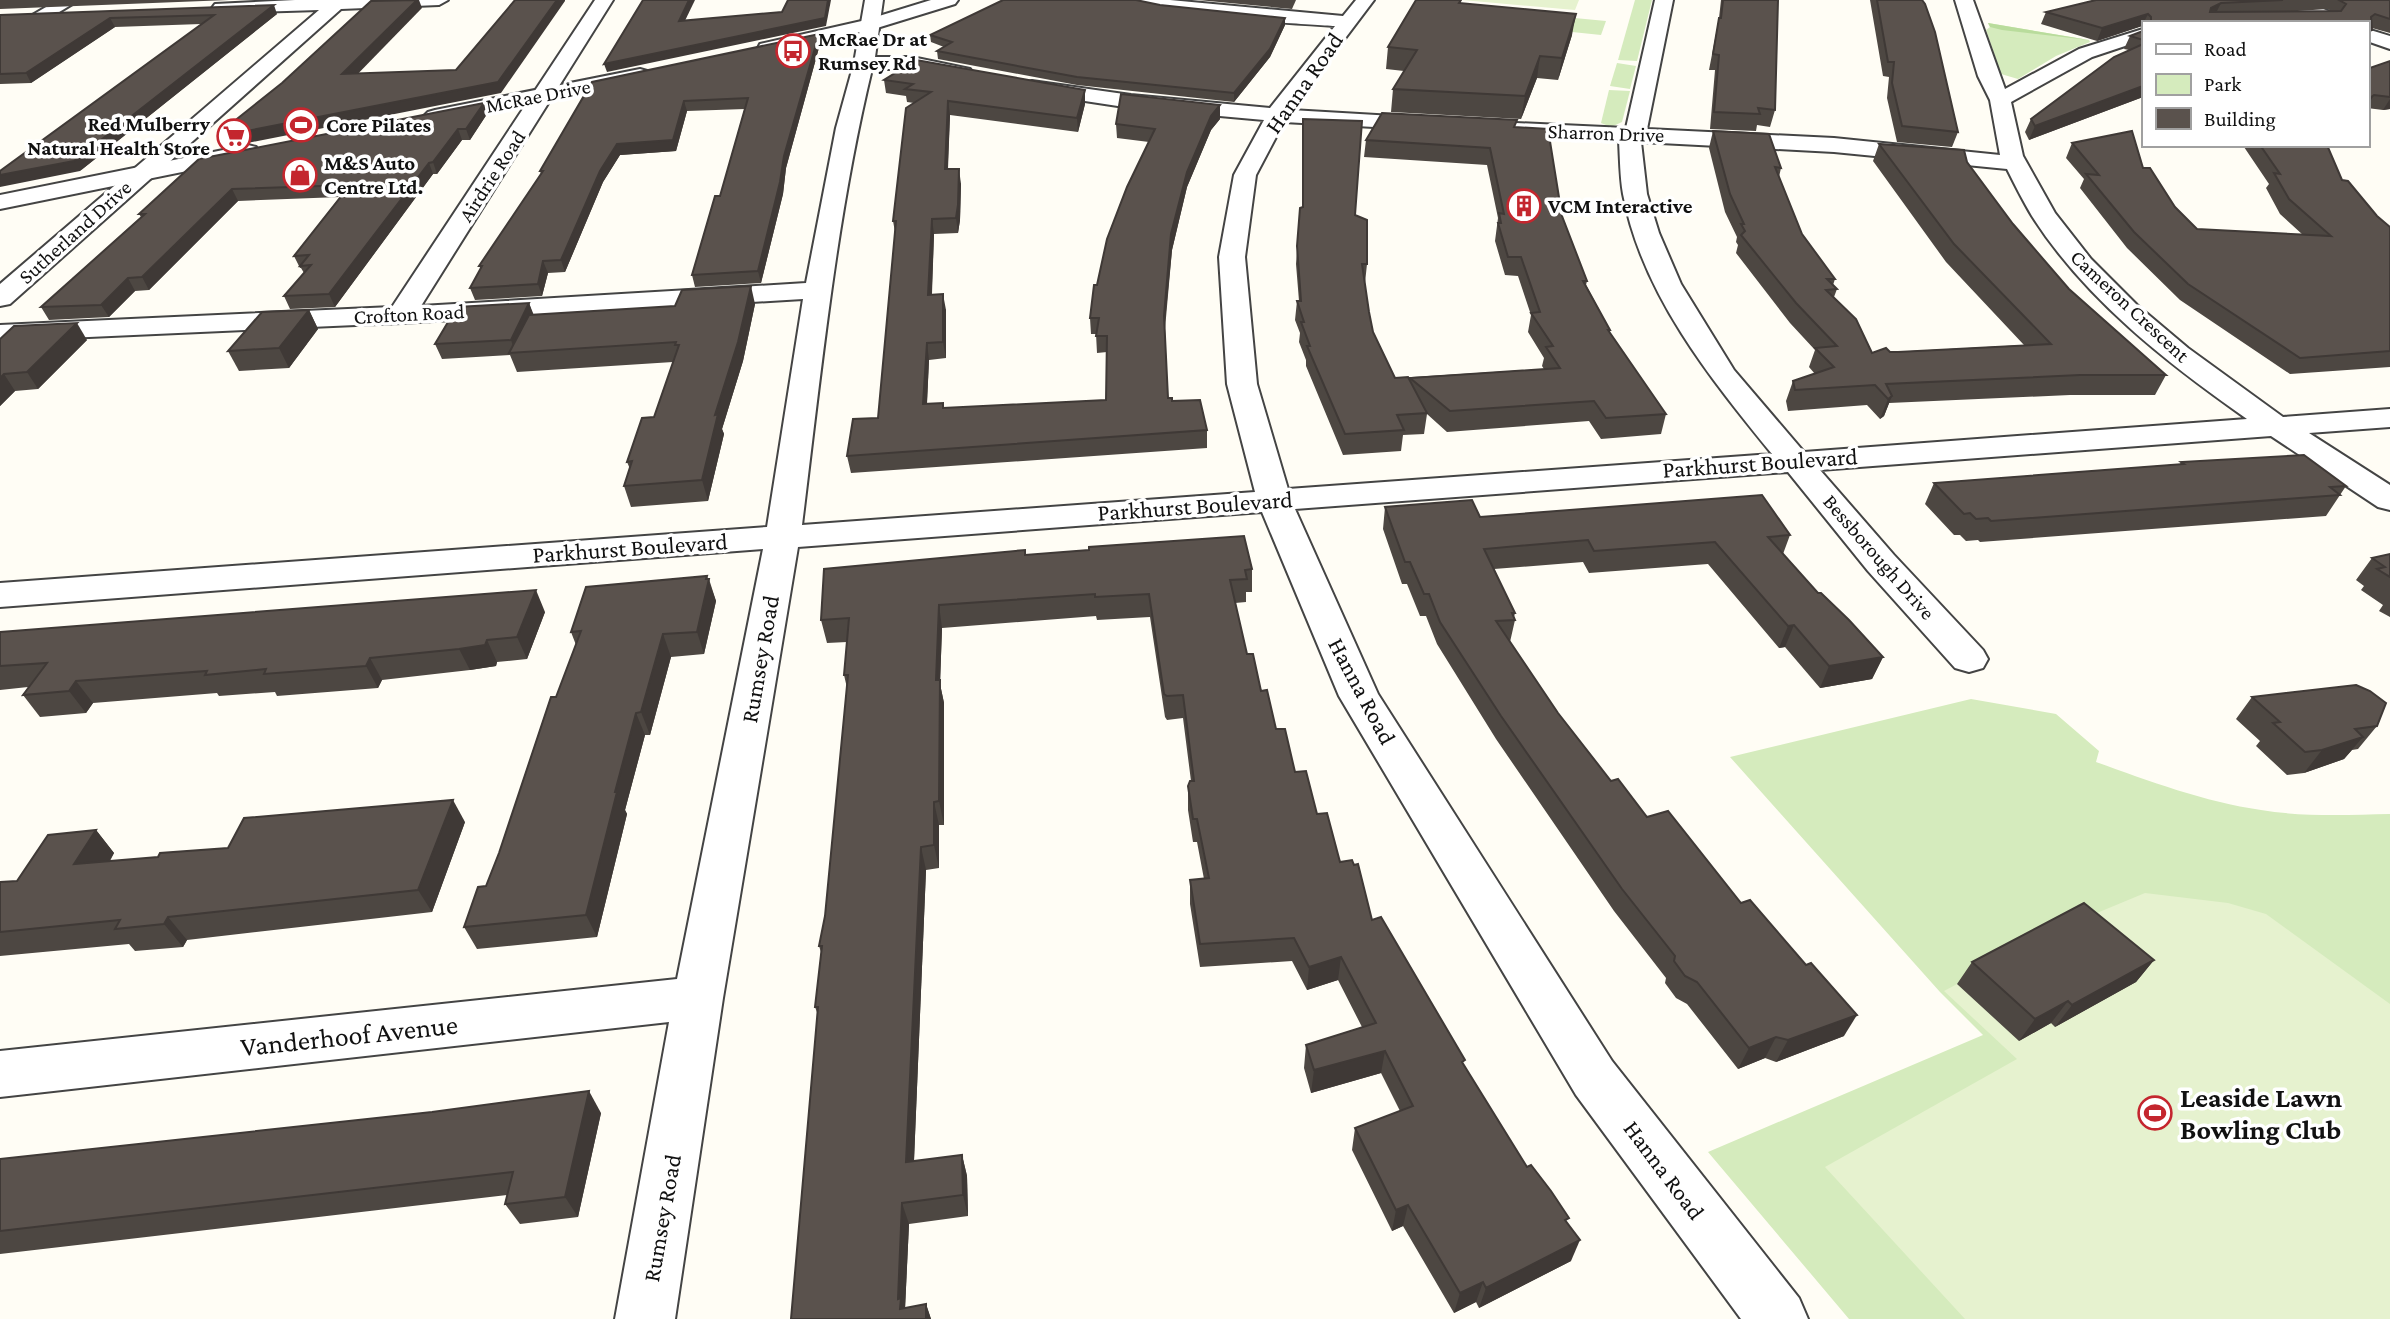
<svg xmlns="http://www.w3.org/2000/svg" width="2390" height="1319" viewBox="0 0 2390 1319" font-family="'Crimson Pro',serif">
	<rect width="100%" height="100%" fill="#fffdf5"/>
	<g fill="#d5ebbd">
		<polygon points="1635,0 1652,0 1637,61 1618,60"/>
		<polygon points="1564,17 1606,21 1601,35 1553,30"/>
		<polygon points="1988,23 2089,40 2090,42 2056,56 2018,79 2001,74 1986,30 1990,27"/>
		<polygon points="1617,63 1636,66 1630,89 1610,86"/>
		<polygon points="1609,90 1630,91 1622,122 1611,127 1601,123"/>
		<path d="M1971,699L2056,714L2099,751L2096,762C2149,781 2205,802 2261,810C2303,817 2347,815 2390,814V1319H1849L1708,1152L1983,1035L1940,992L1730,757Z"/>
	</g>
	<polygon fill="#b9dc9c" points="1988,23 2089,40 2002,30 1990,27"/>
	<g fill="#e6f2cf">
		<polygon points="1462,0 1579,0 1575,10"/>
		<polygon points="2145,893 2228,903 2266,914 2390,1004 2390,1319 1965,1319 1825,1167 2017,1059 1944,991 2068,925"/>
	</g>
	<g fill="none" stroke-linecap="round" stroke-linejoin="round">
		<defs>
			<g id="minor">
				<polygon points="58,0 79,0 0,48 0,34"/>
				<polygon points="295,0 448,0 439,5 341,9 10,304 0,306 0,284 319,10 221,13 212,8 215,4"/>
				<path d="M595,0H613L421,306L806,283L836,128L854,63L865,0H883L875,57H912L970,69L973,73L970,77L963,79L912,69H872C836,218 821,373 802,525L1255,492L1227,384L1219,257L1234,175L1264,120L1131,108L1032,93L1025,91L1022,87L1025,83L1032,81L1131,95L1270,108L1335,26C1305,24 1140,15 1126,0H1170L1343,16L1356,0H1374L1291,110L1428,118L1436,119L1439,124L1436,129L1428,130L1284,122L1256,175L1245,257L1257,384L1288,489L1772,454C1710,378 1642,294 1623,194C1620,177 1620,158 1619,141L1495,134L1487,133L1484,128L1487,123L1495,122L1626,128L1655,0H1673L1647,129L1834,138L2000,155L1990,100L1978,76L1955,0H1973L2005,89L2079,49L2143,29V40L2092,57L2011,102L2023,156L2055,213L2091,259L2137,305L2188,348L2283,417L2390,409V427L2309,433L2390,485V510L2378,507L2271,436L1820,470L1894,555L1983,650L1988,659L1983,668L1969,672L1955,668L1868,571L1788,472L1295,509L1378,694L1612,1061L1799,1298L1808,1319H1741L1576,1095L1339,696L1262,512L798,547L723,998L675,1319H615L669,1022L0,1097V1051L677,979L763,549L0,607V583L767,527L803,299L401,323L0,341V325L392,307ZM1641,142L1834,152L2007,169C2015,185 2023,201 2032,216C2085,299 2167,363 2247,419L1804,452L1734,370L1681,284L1659,233L1647,194Z"/>
				<polygon points="2278,0 2302,0 2347,19 2350,23 2325,23 2281,4"/>
				<polygon points="2367,29 2390,36 2390,49 2367,41"/>
			</g>
			<g id="tertiary">
				<polygon points="931,0 958,0 955,4 877,28 767,54 758,48 760,44 866,20"/>
				<polygon points="640,69 647,71 650,75 647,79 435,122 428,120 424,116 428,112 435,110"/>
				<polygon points="248,145 256,147 259,152 256,157 0,209 0,195"/>
			</g>
		</defs>
		<use href="#minor" stroke="#444" stroke-width="4"/>
		<use href="#tertiary" stroke="#444" stroke-width="4"/>
		<use href="#minor" fill="#fff" fill-rule="evenodd"/>
		<use href="#tertiary" fill="#fff" fill-rule="evenodd"/>
	</g>
	<g fill="#4d4742" fill-rule="evenodd">
		<polygon points="0,0 229,0 0,9"/>
		<polygon points="1198,0 1296,0 1292,9"/>
		<polygon points="1461,0 1461,3 1572,35 1558,80 1537,78 1521,119 1391,112 1393,89 1404,71 1386,69 1388,47"/>
		<polygon points="1721,0 1778,0 1775,110 1770,127 1757,125 1756,131 1710,129 1715,70 1709,70 1719,18"/>
		<polygon points="1870,0 1922,0 1958,132 1952,147 1897,142 1887,98 1889,77 1883,76"/>
		<path d="M2096,0H2390V33L2372,28L2367,23H2143V27L2142,26L2097,41L2041,24L2046,12ZM2328,9L2331,11L2282,12Z"/>
		<polygon points="1160,5 1285,18 1285,25 1270,57 1234,102 1077,85 938,59 937,51 944,47 931,42 930,35"/>
		<polygon points="277,14 80,171 201,24 115,27 31,83 0,84 0,15"/>
		<polygon points="2143,31 2143,97 2029,140 2025,132 2031,119 2129,50 2124,49 2130,36"/>
		<polygon points="819,34 820,44 786,168 783,194 761,283 695,287 692,275 720,196 745,109 687,111 676,151 620,155 603,182 565,272 548,273 542,296 475,300 470,288 481,269 479,266 541,174 540,171"/>
		<polygon points="2390,61 2390,109 2383,110 2367,108 2367,69"/>
		<polygon points="884,80 1085,104 1078,132 950,115 948,169 961,184 960,220 958,233 934,234 932,294 946,310 946,358 929,360 927,404 944,408 1106,400 1107,352 1097,353 1096,334 1091,334 1090,318 1097,285 1149,142 1117,138 1116,124 1220,105 1220,119 1211,130 1187,187 1172,250 1165,329 1168,398 1207,430 1207,448 851,473 847,456 878,418 895,232 893,221 914,103 907,102 906,96 886,93"/>
		<polygon points="484,103 487,114 470,140 462,140 437,174 433,174 335,307 290,309 284,296 304,273 301,268 300,268 294,256 340,197 238,201 149,290 135,291 109,317 49,320 41,307 141,217 139,214"/>
		<polygon points="1303,119 1355,215 1367,264 1365,283 1369,312 1373,332 1395,378 1544,369 1542,366 1544,358 1528,332 1531,315 1518,276 1505,275 1495,241 1498,218 1487,165 1364,157 1366,140 1516,128 1562,216 1587,281 1586,285 1610,330 1610,333 1666,414 1661,434 1601,439 1589,421 1447,432 1427,414 1424,434 1403,435 1401,451 1343,455 1306,366 1306,360 1299,342 1300,333 1295,320 1297,301 1299,301 1296,264 1300,208 1302,207"/>
		<polygon points="1713,131 1781,168 1779,177 1802,234 1835,279 1833,285 1837,289 1834,297 1872,353 2024,345 1946,262 1873,161 1879,144 1967,162 2013,224 2069,289 2166,375 2155,395 2070,395 1889,403 1884,416 1880,419 1867,405 1788,411 1786,401 1793,381 1815,374 1809,367 1815,350 1790,323 1736,253 1738,245 1736,242 1737,237 1725,212 1709,148"/>
		<polygon points="2072,143 2143,168 2175,207 2197,229 2303,235 2280,214 2266,188 2269,184 2244,147 2245,145 2327,145 2342,180 2377,216 2390,227 2390,367 2290,374 2180,300 2127,248 2080,188 2084,179 2066,158"/>
		<polygon points="529,303 533,315 755,304 743,361 722,429 724,434 708,501 631,507 624,486 630,469 627,462 654,417 673,362 517,372 510,355 442,359 435,344"/>
		<polygon points="309,310 318,329 289,368 239,371 228,351"/>
		<polygon points="0,339 87,340 38,389 15,391 0,406"/>
		<polygon points="2181,462 2346,486 2326,516 1980,542 1978,540 1966,541 1960,535 1954,535 1925,504 1934,483 2180,464"/>
		<polygon points="1385,507 1480,517 1790,535 1783,554 1818,593 1883,657 1872,679 1820,688 1785,647 1779,648 1708,564 1589,573 1583,562 1494,569 1515,613 1514,617 1515,620 1510,642 1558,713 1611,781 1647,817 1844,1036 1776,1062 1765,1058 1738,1069 1687,1004 1676,998 1665,983 1666,978 1614,911 1496,739 1437,644 1426,616 1420,616 1407,584 1402,584 1383,529"/>
		<polygon points="2390,554 2390,617 2379,611 2383,605 2361,590 2364,586 2356,580 2372,558"/>
		<polygon points="1025,555 1252,569 1252,592 1246,592 1246,602 1235,603 1247,654 1276,729 1295,772 1340,862 1372,920 1464,1065 1527,1167 1567,1222 1571,1261 1479,1308 1476,1302 1454,1313 1403,1226 1392,1231 1352,1150 1355,1128 1400,1111 1381,1073 1311,1093 1304,1068 1306,1045 1362,1027 1338,980 1307,990 1292,961 1200,967 1190,904 1190,880 1204,879 1197,842 1193,842 1188,810 1188,786 1191,781 1183,718 1167,720 1165,717 1150,617 1097,620 1096,616 942,628 940,684 944,703 944,825 939,825 939,868 926,870 914,1161 962,1155 967,1176 968,1216 909,1224 905,1308 926,1304 931,1319 791,1319 818,1015 815,1007 821,952 819,946 825,916 847,688 844,675 847,642 827,643 821,620"/>
		<polygon points="709,579 716,601 704,654 671,657 650,735 645,735 625,810 627,814 597,937 477,949 464,927 486,886 499,853 576,645 571,632"/>
		<polygon points="545,612 527,659 497,662 496,666 470,670 382,680 378,688 277,696 275,692 219,696 217,693 93,703 86,713 40,717 23,695 28,687 0,690 0,632"/>
		<polygon points="2252,697 2377,726 2358,749 2352,750 2344,759 2304,773 2287,775 2256,746 2260,741 2236,719"/>
		<polygon points="465,822 432,912 187,940 183,947 135,951 129,944 0,956 0,882 17,881 96,830 114,853 110,861 158,857 228,848"/>
		<polygon points="2154,960 2136,982 2055,1027 2051,1023 2019,1041 1957,984 1972,962"/>
		<polygon points="601,1113 578,1217 520,1224 505,1204 507,1195 0,1254 0,1159"/>
	</g>
	<g fill="#3f3936">
		<polygon points="417,0 419,0 422,8 347,85 342,74"/>
		<polygon points="557,0 565,0 565,1 501,93 232,146 223,130 498,82"/>
		<polygon points="689,0 695,0 681,29 679,21"/>
		<polygon points="828,0 831,0 826,26 607,72 604,64"/>
		<polygon points="2221,3 2215,15 2205,21 2211,8"/>
		<polygon points="274,5 277,14 80,171 0,187 0,175"/>
		<polygon points="1576,14 1572,35 1558,80 1562,58"/>
		<polygon points="2148,14 2142,26 2097,41 2102,28"/>
		<polygon points="110,18 115,27 31,83 26,73"/>
		<polygon points="1285,18 1285,25 1270,57 1234,102 1234,93"/>
		<polygon points="2372,30 2367,40 2367,31"/>
		<polygon points="819,34 820,44 786,168 783,194 761,283 758,271 784,156"/>
		<polygon points="1540,56 1537,78 1521,119 1525,96"/>
		<polygon points="2143,86 2143,97 2029,140 2035,126"/>
		<polygon points="1085,90 1085,104 1078,132 1077,118"/>
		<polygon points="2374,95 2367,107 2367,100"/>
		<polygon points="2390,99 2390,109 2383,110"/>
		<polygon points="684,101 687,111 676,151 620,155 603,182 565,272 561,260 600,171 617,144"/>
		<polygon points="948,101 950,115 947,184 945,169"/>
		<polygon points="484,103 487,114 470,140 466,129"/>
		<polygon points="1220,105 1220,119 1211,130 1187,187 1172,250 1164,332 1164,316 1171,234 1187,172 1211,116"/>
		<polygon points="458,129 462,140 437,174 433,162"/>
		<polygon points="429,163 433,174 335,307 329,294"/>
		<polygon points="959,169 961,184 960,220 958,233 956,218"/>
		<polygon points="232,189 238,201 149,290 142,277"/>
		<polygon points="932,219 934,234 931,311 928,295"/>
		<polygon points="543,261 548,273 542,296 538,284"/>
		<polygon points="128,278 135,291 109,317 101,305"/>
		<polygon points="751,286 755,304 743,361 722,429 724,434 708,501 702,480 715,415"/>
		<polygon points="943,294 946,310 946,358 943,342"/>
		<polygon points="529,303 535,318 515,352 511,340"/>
		<polygon points="309,310 318,329 289,368 279,348"/>
		<polygon points="77,323 87,340 38,389 27,372"/>
		<polygon points="927,343 929,360 926,421 923,404"/>
		<polygon points="4,374 15,391 0,406 0,378"/>
		<polygon points="1892,396 1884,416 1880,419 1888,399"/>
		<polygon points="707,576 716,601 704,654 697,632"/>
		<polygon points="536,590 545,612 527,659 517,637"/>
		<polygon points="939,605 942,628 940,684 944,703 944,825 939,801 936,680"/>
		<polygon points="1794,625 1785,647 1779,648 1788,626"/>
		<polygon points="663,634 671,657 650,735 641,712"/>
		<polygon points="487,640 497,662 496,666 470,670 459,649"/>
		<polygon points="1883,657 1872,679 1820,688 1829,666"/>
		<polygon points="370,658 382,680 378,688 366,666"/>
		<polygon points="76,681 93,703 86,713 69,691"/>
		<polygon points="636,713 645,735 625,810 627,814 597,937 586,915 615,792"/>
		<polygon points="2363,737 2344,759 2304,773 2322,750"/>
		<polygon points="453,800 465,822 432,912 418,890"/>
		<polygon points="934,802 939,825 939,868 934,845"/>
		<polygon points="96,830 114,853 94,886 74,864"/>
		<polygon points="921,847 926,870 913,1184 906,1162"/>
		<polygon points="168,917 187,940 183,947 164,924"/>
		<polygon points="1341,957 1338,980 1307,990 1309,967"/>
		<polygon points="2154,960 2136,982 2055,1027 2072,1005"/>
		<polygon points="2068,1001 2051,1023 2019,1041 2035,1019"/>
		<polygon points="1857,1015 1844,1036 1776,1062 1788,1040"/>
		<polygon points="1776,1037 1765,1058 1738,1069 1749,1048"/>
		<polygon points="1385,1051 1381,1073 1311,1093 1314,1070"/>
		<polygon points="589,1091 601,1113 578,1217 565,1197"/>
		<polygon points="962,1155 967,1176 968,1216 963,1195"/>
		<polygon points="902,1203 909,1224 905,1310 904,1319 898,1299"/>
		<polygon points="1408,1205 1403,1226 1392,1231 1396,1210"/>
		<polygon points="1580,1240 1571,1261 1479,1308 1486,1288"/>
		<polygon points="1483,1282 1476,1302 1454,1313 1460,1293"/>
		<polygon points="926,1304 931,1319 926,1319"/>
	</g>
	<g fill="#5a524d" stroke="#3f3936" stroke-width="2">
		<polygon points="417,0 342,74 456,70 515,0 557,0 498,82 226,135 234,128 223,130 282,83 371,1"/>
		<polygon points="643,0 689,0 679,21 782,12 788,0 828,0 825,18 604,64"/>
		<polygon points="1003,0 1136,0 1160,5 1285,18 1270,49 1234,93 1077,77 937,51 952,42 930,35"/>
		<polygon points="1416,0 1461,0 1459,3 1576,14 1562,58 1540,56 1525,96 1393,89 1417,50 1388,47"/>
		<polygon points="1723,0 1778,0 1775,110 1758,108 1760,114 1714,112 1719,55 1713,54 1719,18 1721,18"/>
		<polygon points="1877,0 1922,0 1925,4 1935,32 1958,132 1902,126 1892,83 1894,62 1888,62"/>
		<polygon points="2096,0 2283,0 2221,3 2211,8 2210,12 2341,11 2346,4 2339,0 2390,0 2390,19 2375,14 2371,17 2372,30 2367,31 2367,23 2151,23 2151,17 2148,14 2102,28 2046,12"/>
		<polygon points="274,5 74,161 0,175 0,171 214,15 110,18 26,73 0,74 0,15"/>
		<polygon points="2143,31 2143,40 2130,36"/>
		<polygon points="819,34 784,156 780,182 758,271 692,275 715,196 720,196 748,98 684,101 673,140 617,144 600,171 561,260 543,261 538,284 470,288 482,266 479,266 543,171 540,171 592,82"/>
		<polygon points="2143,44 2143,86 2035,126 2031,119 2114,57"/>
		<polygon points="916,60 1085,90 1077,118 948,101 945,169 959,169 958,205 956,218 932,219 928,295 943,294 943,342 927,343 923,404 943,403 943,408 1106,400 1107,336 1096,336 1099,318 1090,318 1094,285 1097,285 1107,239 1127,187 1155,129 1116,124 1121,94 1220,105 1211,116 1187,172 1171,234 1164,316 1168,398 1172,398 1172,401 1200,400 1207,430 847,456 853,419 878,418 896,221 893,221 906,108 931,92 905,89 913,84 884,80"/>
		<polygon points="2390,61 2390,97 2374,95 2367,100 2367,69"/>
		<polygon points="484,103 466,129 458,129 433,162 429,163 329,294 284,296 311,265 300,266 309,255 294,256 350,185 232,189 142,277 128,278 101,305 41,307 145,214 139,214 199,159"/>
		<polygon points="1382,113 1517,120 1514,127 1548,129 1562,216 1587,281 1583,281 1610,330 1608,330 1666,414 1606,418 1594,401 1450,411 1410,378 1560,368 1546,347 1553,346 1531,313 1540,312 1521,257 1508,257 1498,223 1501,223 1499,213 1504,214 1490,148 1366,140"/>
		<polygon points="1303,119 1362,121 1355,215 1367,220 1367,264 1362,264 1369,312 1373,332 1395,378 1408,377 1427,413 1397,415 1404,430 1345,434 1307,346 1310,346 1301,322 1304,322 1297,301 1301,301 1297,246 1300,208 1303,207"/>
		<polygon points="1713,131 1769,134 1781,168 1775,167 1802,234 1835,279 1827,279 1837,289 1826,290 1856,319 1872,353 1886,348 1890,352 1898,352 2051,344 1954,244 1879,144 1964,150 1967,162 2013,224 2069,289 2166,375 2080,375 1886,384 1892,396 1888,399 1875,385 1795,390 1793,381 1834,367 1815,348 1837,346 1796,303 1741,235 1745,231 1741,224 1744,224 1730,194"/>
		<polygon points="2132,131 2143,168 2150,168 2175,207 2197,229 2331,236 2289,199 2274,173 2280,174 2260,145 2327,145 2342,180 2348,181 2377,216 2390,227 2390,351 2300,358 2188,284 2134,232 2086,174 2099,175 2072,143"/>
		<polygon points="751,286 738,342 715,415 718,414 702,480 624,486 632,461 627,462 642,418 654,417 679,345 675,345 676,342 509,353 529,315 675,306 682,290"/>
		<polygon points="529,303 511,340 435,344 457,307"/>
		<polygon points="309,310 279,348 228,351 262,312"/>
		<polygon points="77,323 27,372 4,374 0,378 0,339 14,326"/>
		<polygon points="2304,455 2346,486 2330,487 2340,495 1991,521 1988,518 1976,519 1970,513 1964,514 1934,483 2184,464 2181,462"/>
		<polygon points="1762,495 1790,535 1768,537 1818,593 1821,593 1849,620 1883,657 1829,666 1794,625 1788,626 1715,542 1594,551 1588,540 1484,549 1515,613 1512,613 1515,620 1496,621 1558,713 1611,781 1618,779 1647,817 1668,811 1741,903 1750,900 1806,965 1811,963 1857,1015 1788,1040 1776,1037 1749,1048 1697,982 1685,976 1674,961 1675,956 1622,889 1501,716 1440,622 1429,594 1424,594 1410,562 1405,562 1385,507 1472,500 1480,517"/>
		<polygon points="1244,536 1252,569 1245,570 1247,579 1230,580 1247,654 1253,654 1261,691 1267,690 1276,729 1285,729 1295,772 1306,771 1317,814 1327,813 1340,862 1352,860 1354,865 1358,864 1372,920 1381,917 1465,1060 1462,1062 1527,1167 1531,1165 1551,1191 1569,1218 1565,1220 1580,1240 1486,1288 1483,1282 1460,1293 1408,1205 1396,1210 1355,1128 1413,1106 1385,1051 1314,1070 1306,1045 1376,1023 1341,957 1309,967 1294,938 1200,944 1190,880 1209,878 1197,819 1193,819 1188,786 1190,781 1194,781 1183,695 1167,696 1164,694 1149,594 1095,597 1095,594 939,605 936,680 940,680 939,801 934,802 934,845 921,847 906,1162 962,1155 963,1195 902,1203 898,1299 901,1298 900,1309 926,1304 926,1319 791,1319 818,1007 815,1007 822,946 819,946 825,916 848,675 844,675 849,618 821,620 824,569 1025,550 1025,555 1089,550 1089,547"/>
		<polygon points="2390,554 2390,577 2377,569 2385,567 2372,558"/>
		<polygon points="707,576 706,579 709,579 697,632 663,634 641,712 636,713 615,792 617,792 586,915 464,927 478,887 486,886 499,853 551,697 556,697 581,631 571,632 586,587"/>
		<polygon points="536,590 517,637 487,640 485,645 459,649 370,658 366,666 264,674 266,669 205,675 207,671 76,681 69,691 23,695 47,663 0,666 0,632"/>
		<polygon points="2356,685 2370,691 2386,703 2377,726 2355,729 2363,737 2322,750 2305,752 2273,723 2280,722 2252,697"/>
		<polygon points="453,800 418,890 168,917 164,924 115,929 120,920 0,932 0,882 17,881 48,835 96,830 74,864 158,857 160,853 228,848 244,818"/>
		<polygon points="2084,903 2154,960 2072,1005 2068,1001 2035,1019 1972,962"/>
		<polygon points="589,1091 565,1197 505,1204 513,1172 0,1231 0,1159 432,1112"/>
	</g>
	<defs>
		<symbol id="bus-ring" viewBox="-11 -11 22 22"><circle r="9.5" fill="#fff" stroke="#c4262e" stroke-width="1.5"/><path d="M-5-6H5V4H4V6H2V4H-2V6H-4V4H-5ZM-3.5-4V0h7V-4ZM-3.5 1.2v1.5H-2V1.2ZM2 1.2v1.5H3.5V1.2Z" fill="#c4262e"/></symbol>
		<symbol id="stadium-ring" viewBox="-11 -11 22 22"><circle r="9.5" fill="#fff" stroke="#c4262e" stroke-width="1.5"/><path d="M0-5a6.5 5 0 1 0 0 10a6.5 5 0 1 0 0-10ZM-3.5-1.8h7v3.6h-7Z" fill="#c4262e"/></symbol>
		<symbol id="supermarket-ring" viewBox="-11 -11 22 22"><circle r="9.5" fill="#fff" stroke="#c4262e" stroke-width="1.5"/><path d="M-6-5.5h2.5l.6 2H6L4.5 2H-2.5L-4.4-4H-6ZM-1.5 3.2a1.3 1.3 0 1 0 .1 0ZM3 3.2a1.3 1.3 0 1 0 .1 0Z" fill="#c4262e"/></symbol>
		<symbol id="shop-ring" viewBox="-11 -11 22 22"><circle r="9.5" fill="#fff" stroke="#c4262e" stroke-width="1.5"/><path d="M-5-2.5h2.3a2.7 3.5 0 0 1 5.4 0H5L5.5 6h-11ZM-1.5-2.5h3a1.5 2.3 0 0 0-3 0Z" fill="#c4262e"/></symbol>
		<symbol id="building-ring" viewBox="-11 -11 22 22"><circle r="9.5" fill="#fff" stroke="#c4262e" stroke-width="1.5"/><path d="M-4-6H4V6H1V3H-1V6H-4ZM-2.5-4.3h1.7v1.8h-1.7ZM.8-4.3h1.7v1.8H.8ZM-2.5-1h1.7V.8h-1.7ZM.8-1h1.7V.8H.8Z" fill="#c4262e"/></symbol>
	</defs>
	<g fill-rule="evenodd">
		<use href="#bus-ring" x="774" y="32" width="38" height="38"/>
		<use href="#stadium-ring" x="282" y="106" width="38" height="38"/>
		<use href="#supermarket-ring" x="215" y="117" width="38" height="38"/>
		<use href="#shop-ring" x="281" y="156" width="38" height="38"/>
		<use href="#building-ring" x="1505" y="187" width="38" height="38"/>
		<use href="#stadium-ring" x="2136" y="1094" width="38" height="38"/>
	</g>
	<g text-anchor="middle" stroke-width="7" stroke-linejoin="round" paint-order="stroke">
		<g font-size="21" font-weight="bold" fill="#111" stroke="#fff" text-anchor="start">
			<text x="818" y="46">McRae Dr at<tspan x="818" dy="24">Rumsey Rd</tspan></text>
			<text x="210" y="131" text-anchor="end">Red Mulberry<tspan x="210" dy="24">Natural Health Store</tspan></text>
			<text x="326" y="132">Core Pilates</text>
			<text x="324" y="170">M&amp;S Auto<tspan x="324" dy="24">Centre Ltd.</tspan></text>
			<text x="1548" y="213">VCM Interactive</text>
		</g>
		<g font-size="21" fill="#111" stroke="#fff">
			<text transform="translate(538 96) rotate(-11)" y="7">McRae Drive</text>
			<text transform="translate(1606 133) rotate(2)" y="7">Sharron Drive</text>
			<text transform="translate(492 176) rotate(-57)" y="7">Airdrie Road</text>
			<text transform="translate(75 232) rotate(-42)" y="7">Sutherland Drive</text>
			<text transform="translate(2130 306) rotate(43)" y="7">Cameron Crescent</text>
			<text transform="translate(409 314) rotate(-3)" y="7">Crofton Road</text>
			<text transform="translate(1879 557) rotate(49)" y="7">Bessborough Drive</text>
		</g>
		<g font-size="24" fill="#111" stroke="#fff">
			<text transform="translate(1304 83) rotate(-55)" y="8">Hanna Road</text>
			<text transform="translate(1760 463) rotate(-4)" y="8">Parkhurst Boulevard</text>
			<text transform="translate(1195 506) rotate(-4)" y="8">Parkhurst Boulevard</text>
			<text transform="translate(630 548) rotate(-4)" y="8">Parkhurst Boulevard</text>
			<text transform="translate(760 659) rotate(-80)" y="8">Rumsey Road</text>
			<text transform="translate(1362 691) rotate(62)" y="8">Hanna Road</text>
			<text transform="translate(1664 1170) rotate(53)" y="8">Hanna Road</text>
			<text transform="translate(662 1218) rotate(-80)" y="8">Rumsey Road</text>
		</g>
		<g font-size="28" fill="#111" stroke="#fff">
			<text transform="translate(349 1035) rotate(-6)" y="10">Vanderhoof Avenue</text>
		</g>
		<g font-size="28" font-weight="bold" fill="#111" stroke="#fff" text-anchor="start">
			<text x="2180" y="1107">Leaside Lawn<tspan x="2180" dy="32">Bowling Club</tspan></text>
		</g>
	</g>
	<rect x="2142" y="21" width="228" height="126" fill="#ffffff" stroke="#a0a0a0" stroke-width="2"/>
	<rect x="2156" y="44" width="35" height="10" fill="#ffffff" stroke="#a0a0a0" stroke-width="2"/>
	<text x="2204" y="56" font-size="21" fill="#111111">Road</text>
	<rect x="2156" y="74" width="35" height="21" fill="#d5ebbd" stroke="#a0a0a0" stroke-width="2"/>
	<text x="2204" y="91" font-size="21" fill="#111111">Park</text>
	<rect x="2156" y="108" width="35" height="21" fill="#5a524d" stroke="#a0a0a0" stroke-width="2"/>
	<text x="2204" y="126" font-size="21" fill="#111111">Building</text>
</svg>
